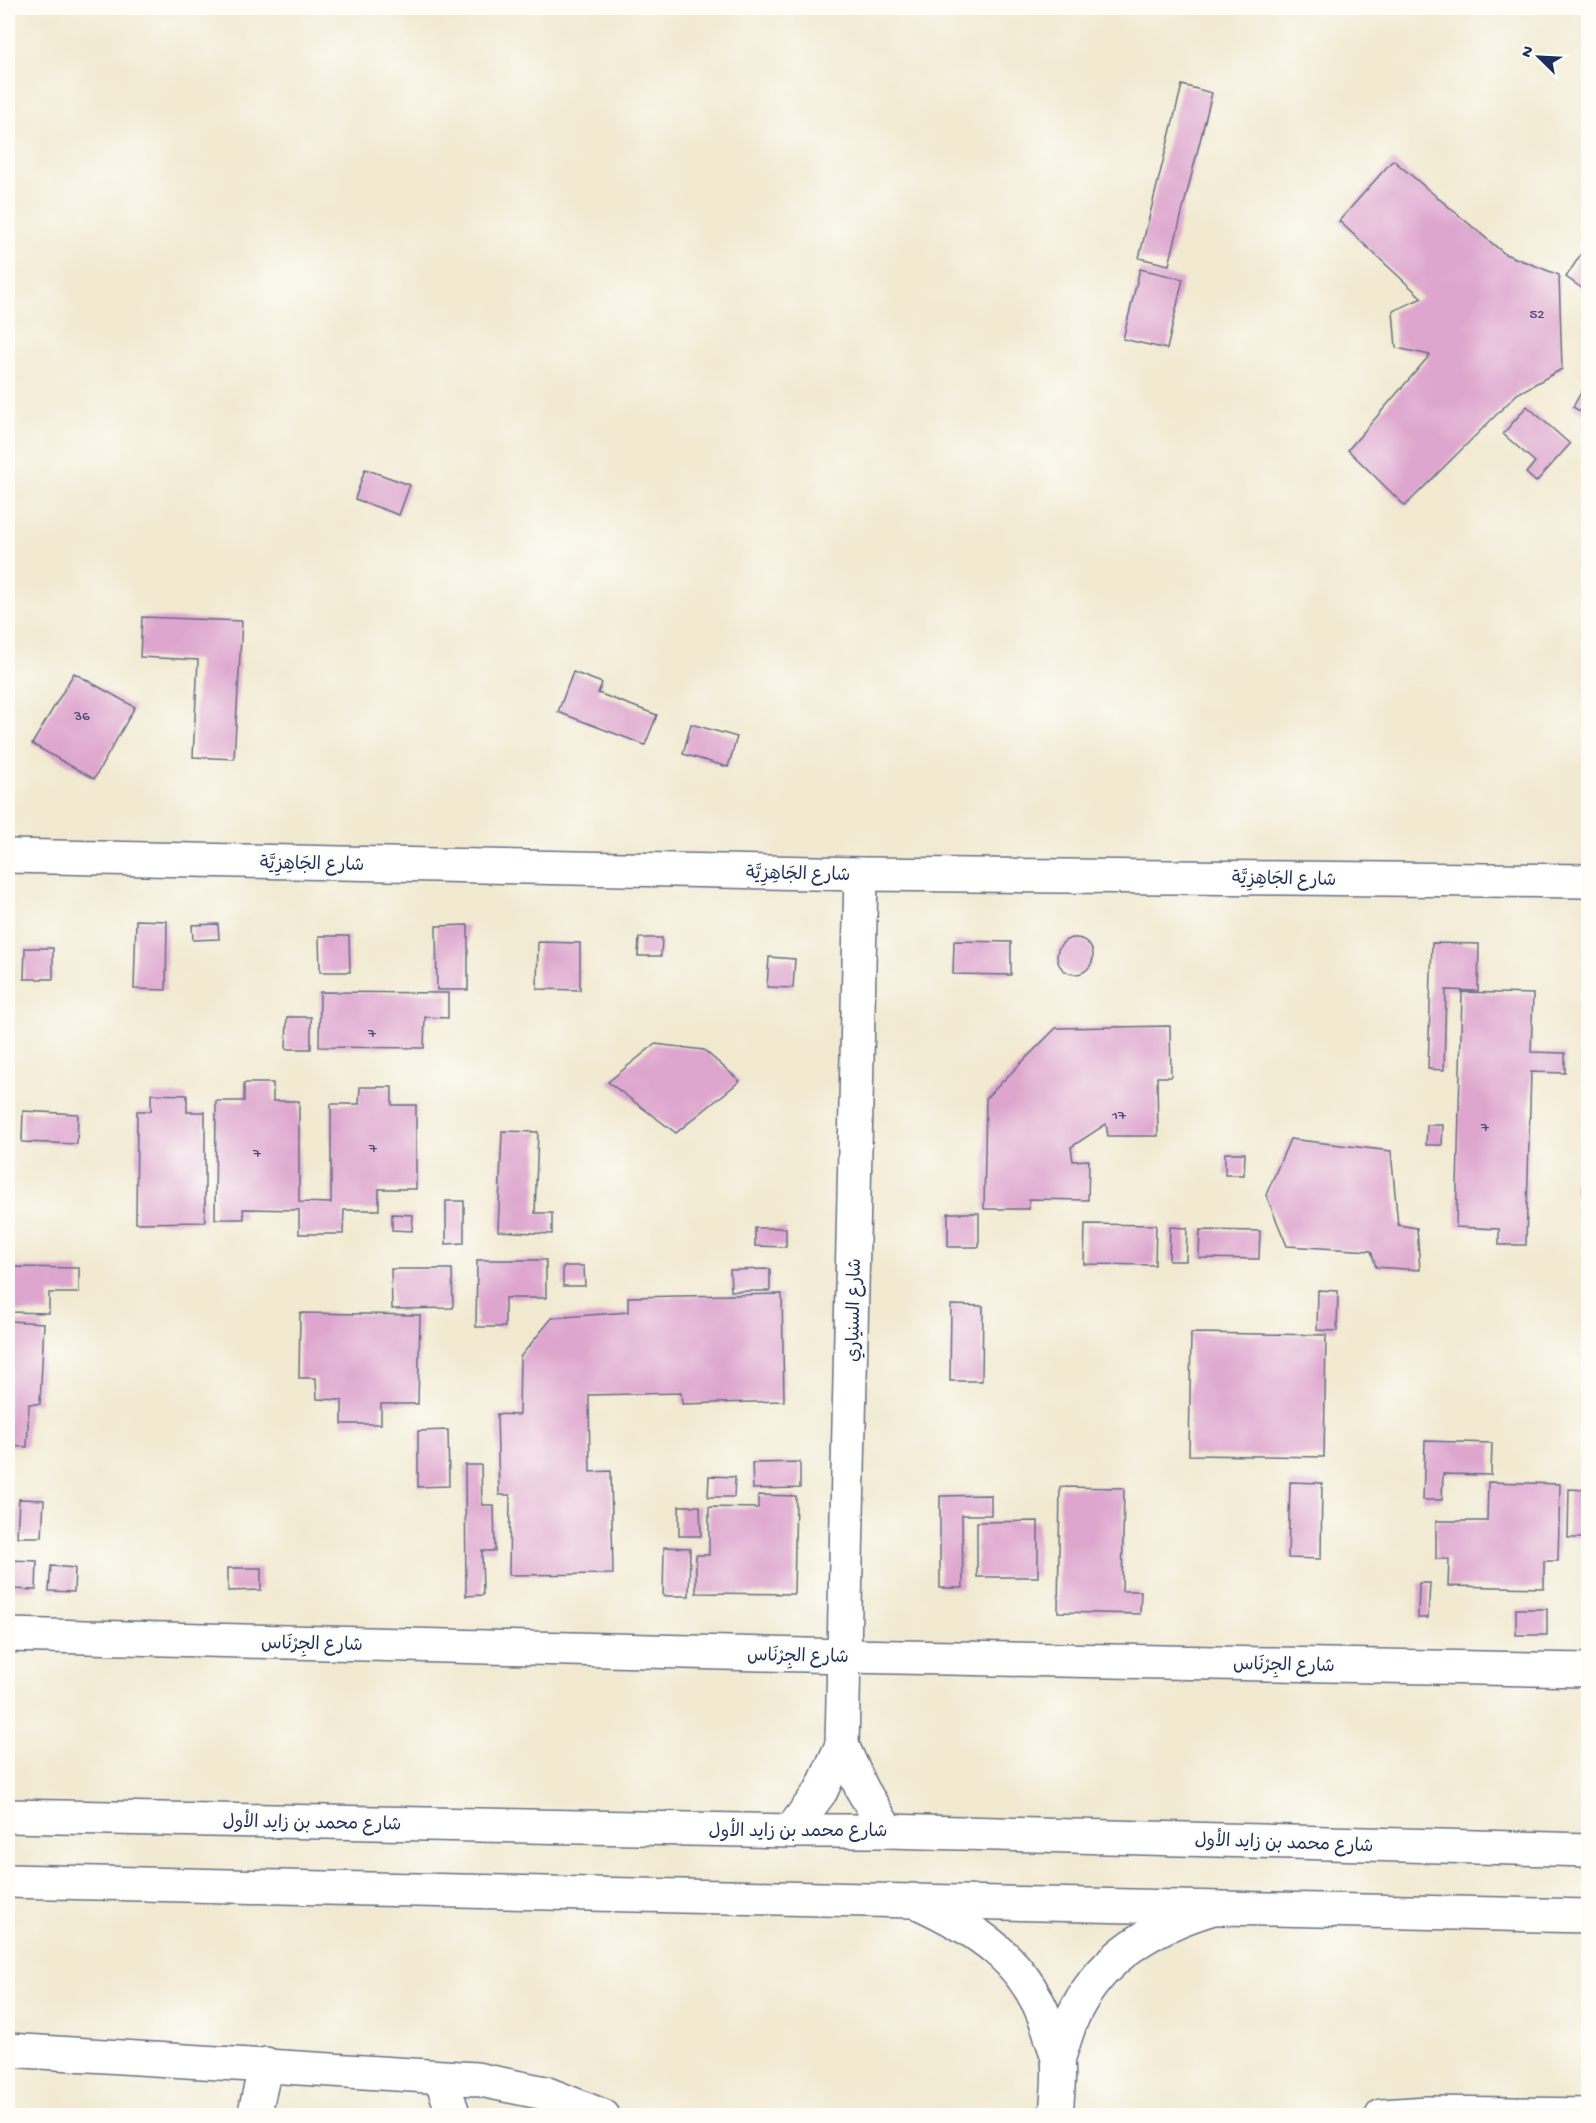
<svg xmlns="http://www.w3.org/2000/svg" width="1596" height="2123" viewBox="0 0 1596 2123" font-family="'Gochi Hand','Playpen Sans Arabic',sans-serif">
	<rect width="100%" height="100%" fill="#fdfcf7"/>
	<filter id="ink" filterUnits="userSpaceOnUse"><feTurbulence type="fractalNoise" baseFrequency=".0167" numOctaves="2"/><feDisplacementMap in="SourceGraphic" scale="12" xChannelSelector="R" yChannelSelector="G"/><feConvolveMatrix kernelMatrix="1 2 1 2 8 2 1 2 1" color-interpolation-filters="sRGB"/></filter>
	<filter id="wash" filterUnits="userSpaceOnUse"><feTurbulence type="fractalNoise" baseFrequency=".008" numOctaves="4" result="noise"/><feDisplacementMap in="SourceGraphic" scale="24" xChannelSelector="R" yChannelSelector="G"/><feGaussianBlur stdDeviation="1.35" result="paint"/><feColorMatrix in="noise" values="0 0 0 0 0 0 0 0 0 0 0 0 0 0 0 0 0 1.4 0 .05"/><feComposite in="paint" operator="in"/></filter>
	<g filter="url(#wash)">
		<rect width="100%" height="100%" fill="#f1e9d0"/>
		<g id="blocks">
			<g fill="#dea6ce">
				<polygon points="1182,85 1212,93 1169,265 1139,258"/>
				<polygon points="1393,160 1505,254 1559,275 1562,369 1517,394 1405,506 1348,450 1430,355 1396,348 1393,311 1422,298 1339,221"/>
				<polygon points="1588,243 1588,287 1586,291 1566,277"/>
				<polygon points="1140,269 1183,279 1167,349 1123,339"/>
				<polygon points="1588,380 1588,416 1573,407"/>
				<polygon points="1527,406 1570,444 1536,482 1526,473 1535,462 1503,434"/>
				<polygon points="365,469 410,485 399,515 355,499"/>
				<polygon points="142,617 242,621 234,759 193,757 198,660 140,657"/>
				<polygon points="573,672 602,683 598,693 657,715 645,745 558,712"/>
				<polygon points="74,673 135,707 94,779 32,744"/>
				<polygon points="691,724 737,737 728,767 683,754"/>
				<polygon points="136,920 167,921 166,990 134,989"/>
				<polygon points="218,924 219,939 193,940 192,925"/>
				<polygon points="468,925 468,990 437,990 436,926"/>
				<polygon points="319,936 349,936 350,972 320,972"/>
				<circle cx="1075" cy="956" r="18"/>
				<polygon points="639,938 662,938 661,956 638,956"/>
				<polygon points="954,941 1011,942 1011,975 953,974"/>
				<polygon points="538,942 580,943 580,990 537,989"/>
				<polygon points="1432,943 1479,944 1478,991 1446,990 1444,1070 1428,1069"/>
				<polygon points="25,948 53,948 53,979 24,979"/>
				<polygon points="769,957 795,959 793,988 767,987"/>
				<polygon points="8,979 12,979 9,1033 8,1033"/>
				<polygon points="320,992 448,993 448,1018 425,1017 424,1048 319,1047"/>
				<polygon points="1462,992 1533,994 1531,1052 1565,1053 1565,1073 1531,1072 1526,1245 1499,1245 1499,1229 1456,1227"/>
				<rect x="1582" y="1004" width="6" height="70"/>
				<polygon points="287,1017 311,1017 311,1049 286,1049"/>
				<polygon points="1170,1026 1171,1077 1157,1077 1158,1136 1108,1136 1106,1124 1071,1147 1073,1161 1089,1160 1088,1200 1029,1199 1029,1209 984,1209 986,1098 1056,1028"/>
				<polygon points="655,1044 704,1050 740,1081 676,1133 608,1082"/>
				<polygon points="244,1083 273,1083 273,1101 299,1101 299,1202 331,1203 331,1104 359,1104 360,1087 392,1087 392,1105 416,1105 416,1189 379,1189 379,1210 344,1210 343,1234 299,1234 299,1210 243,1209 244,1219 215,1219 216,1101 244,1101"/>
				<polygon points="151,1094 187,1095 187,1112 205,1112 205,1222 136,1223 137,1111 151,1111"/>
				<polygon points="23,1111 78,1114 77,1144 22,1142"/>
				<polygon points="1427,1125 1443,1125 1442,1145 1426,1145"/>
				<polygon points="502,1131 538,1132 535,1213 552,1213 552,1234 498,1231"/>
				<polygon points="1290,1139 1391,1151 1398,1225 1417,1228 1420,1270 1376,1267 1371,1251 1287,1246 1266,1195"/>
				<rect x="1583" y="1152" width="5" height="73"/>
				<polygon points="1225,1153 1245,1153 1244,1175 1225,1175"/>
				<polygon points="446,1201 464,1201 464,1243 446,1244"/>
				<rect x="948" y="1213" width="31" height="34"/>
				<polygon points="392,1214 413,1215 412,1231 392,1230"/>
				<polygon points="1085,1224 1156,1225 1155,1265 1084,1264"/>
				<polygon points="1170,1227 1187,1228 1186,1261 1169,1261"/>
				<polygon points="755,1228 786,1228 786,1247 755,1246"/>
				<polygon points="1200,1230 1260,1231 1259,1259 1199,1258"/>
				<polygon points="477,1260 546,1260 546,1298 505,1298 505,1327 476,1327"/>
				<polygon points="563,1266 584,1266 585,1286 563,1286"/>
				<polygon points="8,1267 79,1268 79,1293 49,1293 49,1313 8,1312"/>
				<polygon points="391,1269 452,1269 453,1308 392,1309"/>
				<polygon points="770,1269 770,1291 731,1291 730,1270"/>
				<polygon points="1318,1290 1338,1291 1337,1331 1317,1330"/>
				<polygon points="782,1294 784,1401 682,1404 681,1393 589,1395 590,1472 611,1471 613,1574 509,1575 510,1495 499,1495 497,1414 519,1415 520,1357 552,1318 628,1312 628,1297"/>
				<polygon points="951,1305 983,1306 982,1381 950,1381"/>
				<polygon points="300,1313 420,1315 418,1404 381,1404 381,1424 342,1424 342,1400 317,1399 316,1378 299,1378"/>
				<polygon points="8,1321 44,1323 40,1404 29,1404 27,1447 8,1446"/>
				<polygon points="1191,1333 1326,1335 1324,1457 1189,1455"/>
				<polygon points="448,1430 449,1486 418,1487 418,1431"/>
				<polygon points="1425,1441 1492,1443 1491,1475 1443,1474 1442,1500 1423,1500"/>
				<polygon points="800,1462 800,1488 753,1489 752,1463"/>
				<polygon points="465,1465 481,1465 482,1505 494,1505 495,1551 482,1551 483,1595 466,1596"/>
				<polygon points="709,1476 735,1477 734,1497 708,1497"/>
				<polygon points="1290,1482 1322,1483 1321,1559 1288,1558"/>
				<polygon points="1488,1482 1560,1484 1558,1561 1544,1561 1544,1588 1448,1586 1449,1559 1436,1559 1436,1521 1487,1521"/>
				<polygon points="1060,1487 1124,1488 1122,1591 1141,1591 1140,1614 1058,1612"/>
				<polygon points="1569,1489 1586,1490 1584,1538 1568,1538"/>
				<polygon points="758,1495 796,1496 794,1594 696,1593 696,1555 709,1555 709,1507 758,1508"/>
				<polygon points="991,1495 991,1515 962,1515 963,1588 940,1588 940,1496"/>
				<polygon points="19,1499 44,1500 42,1537 17,1537"/>
				<polygon points="679,1506 700,1506 701,1536 679,1536"/>
				<polygon points="1038,1521 1038,1577 977,1577 977,1522"/>
				<polygon points="664,1547 690,1548 689,1596 663,1596"/>
				<polygon points="8,1560 37,1561 36,1590 8,1589"/>
				<polygon points="51,1566 75,1568 74,1592 49,1591"/>
				<polygon points="228,1568 261,1568 261,1590 228,1591"/>
				<polygon points="1419,1583 1430,1583 1428,1618 1418,1618"/>
				<rect x="1516" y="1609" width="31" height="26"/>
			</g>
		</g>
	</g>
	<g filter="url(#ink)">
		<use href="#blocks" fill-opacity="0" stroke="#667086" stroke-width="1.5"/>
		<g fill="none" stroke-linecap="round" stroke-linejoin="round">
			<defs>
				<g id="minor">
					<polyline points="8,856 861,874 1588,881"/>
					<polyline points="8,1635 846,1656 1588,1670"/>
					<polyline points="842,1745 862,1789 887,1831"/>
					<polyline points="791,1831 821,1791 842,1745 861,874"/>
					<path d="M913,1900C977,1929 1029,1961 1050,2033C1052,2042 1057,2051 1058,2060C1060,2078 1057,2098 1056,2116"/>
					<polyline points="8,2050 476,2079 545,2093 603,2116"/>
					<path d="M1058,2060C1063,2045 1067,2030 1073,2016C1100,1958 1151,1927 1210,1909"/>
					<polyline points="441,2078 454,2116"/>
					<polyline points="254,2116 266,2064"/>
					<polyline points="1382,2116 1427,2113 1588,2115"/>
				</g>
				<g id="secondary">
					<polyline points="8,1816 791,1831 887,1831 1588,1850"/>
					<polyline points="8,1881 1588,1916"/>
				</g>
			</defs>
			<use href="#minor" stroke="#667086" stroke-width="36"/>
			<use href="#secondary" stroke="#667086" stroke-width="36"/>
			<use href="#minor" stroke="#fff" stroke-width="33"/>
			<use href="#secondary" stroke="#fff" stroke-width="33"/>
		</g>
	</g>
	<g text-anchor="middle" stroke-width="5" stroke-linejoin="round" paint-order="stroke">
		<g font-size="15" fill="#4c4d7a">
			<text x="1537" y="318">52</text>
			<text x="82" y="720">36</text>
			<text x="372" y="1037">7</text>
			<text x="1119" y="1119">17</text>
			<text x="1485" y="1131">7</text>
			<text x="373" y="1152">7</text>
			<text x="257" y="1157">7</text>
		</g>
		<g font-size="18" fill="#1b2f5e" stroke="#fdfcf7">
			<text transform="translate(312 863) rotate(1)" y="6">شارع الجَاهِزِيَّة</text>
			<text transform="translate(798 873) rotate(1)" y="6">شارع الجَاهِزِيَّة</text>
			<text transform="translate(1284 878) rotate(1)" y="6">شارع الجَاهِزِيَّة</text>
			<text transform="translate(853 1310) rotate(-89)" y="6">شارع السنياري</text>
			<text transform="translate(312 1643) rotate(1)" y="6">شارع الجِرْنَاس</text>
			<text transform="translate(798 1655) rotate(1)" y="6">شارع الجِرْنَاس</text>
			<text transform="translate(1284 1664) rotate(1)" y="6">شارع الجِرْنَاس</text>
			<text transform="translate(312 1822) rotate(1)" y="6">شارع محمد بن زايد الأول</text>
			<text x="798" y="1836">شارع محمد بن زايد الأول</text>
			<text transform="translate(1284 1842) rotate(2)" y="6">شارع محمد بن زايد الأول</text>
		</g>
	</g>
	<rect width="1596" height="2123" fill="none" stroke="#fdfcf7" stroke-width="30"/>
	<g transform="translate(1539 57) rotate(294)" stroke="#fdfcf7" stroke-width="4.5" paint-order="stroke">
	<path d="M0-4.5L10 22L0 15L-10 22Z" fill="#1b2f5e"/>
	<text y="-9" font-size="16" font-weight="bold" text-anchor="middle" fill="#1b2f5e">N</text>
	</g>
</svg>
